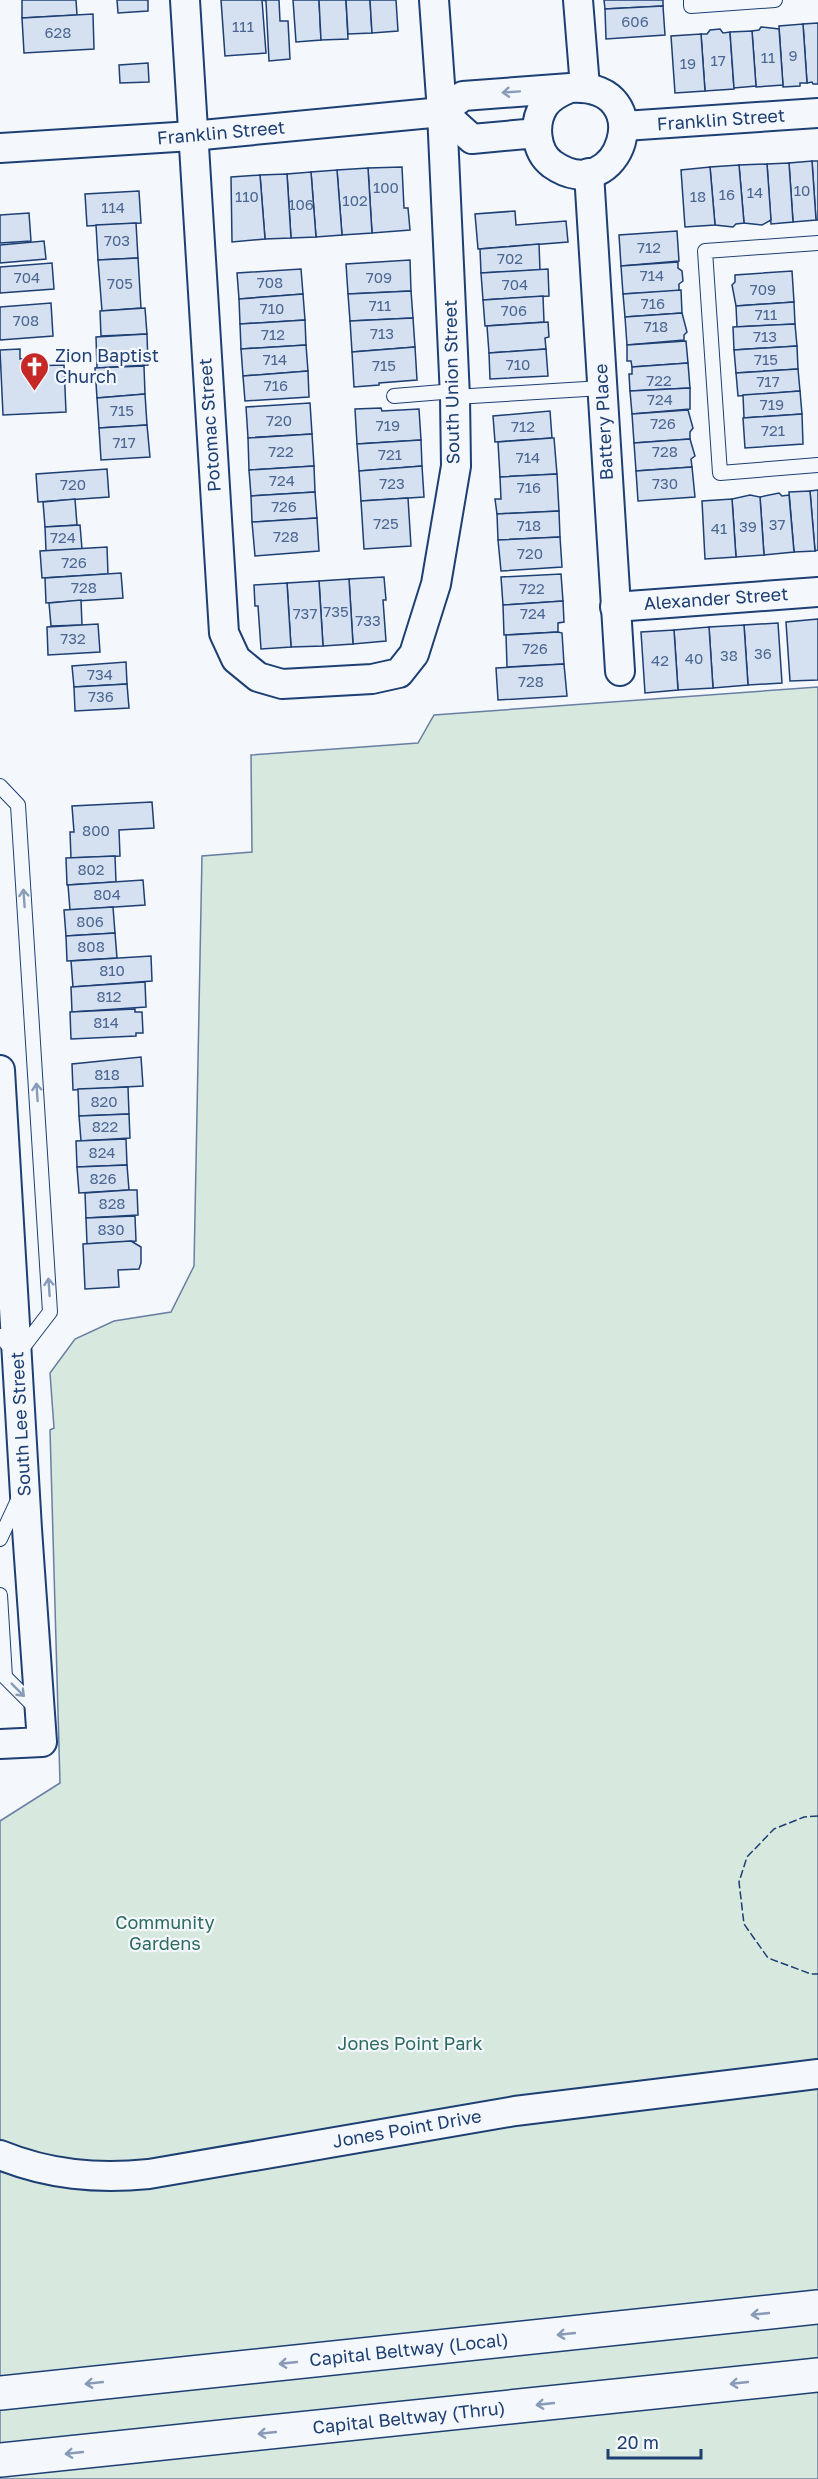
<svg xmlns="http://www.w3.org/2000/svg" width="818" height="2479" viewBox="0 0 818 2479" font-family="'Golos Text',sans-serif">
	<rect width="100%" height="100%" fill="#f4f7fb"/>
	<polygon fill="#d7e8df" stroke="#687fa3" stroke-width="1.5" points="818,687 818,2479 0,2479 0,1821 60,1783 50,1430 54,1428 50,1373 75,1339 114,1321 171,1312 194,1266 202,856 252,852 251,755 418,743 434,715"/>
	<g fill="#d5e0f0" stroke="#1d3f73" stroke-width="1.5">
		<polygon points="22,0 76,0 77,15 22,18"/>
		<polygon points="117,0 148,0 148,11 118,13"/>
		<polygon points="221,0 262,0 266,53 225,56"/>
		<polygon points="262,0 279,0 280,21 288,21 290,59 269,61 266,1"/>
		<polygon points="293,0 319,0 321,40 296,42"/>
		<polygon points="319,0 346,0 348,39 321,40"/>
		<polygon points="346,0 370,0 372,33 348,34"/>
		<polygon points="370,0 396,0 398,31 372,33"/>
		<polygon points="604,0 663,0 663,6 605,9"/>
		<polygon points="663,6 665,35 606,39 605,9"/>
		<polygon points="93,14 94,49 24,53 22,18"/>
		<polygon points="818,23 818,84 813,84 812,82 807,83 803,24"/>
		<polygon points="803,24 807,83 800,83 800,86 783,87 779,26"/>
		<polygon points="761,27 779,29 783,85 756,87 752,31 759,30"/>
		<polygon points="720,29 723,33 730,32 734,89 705,91 701,34 707,34 710,30"/>
		<polygon points="752,31 756,86 734,88 730,32"/>
		<polygon points="701,34 705,91 675,93 671,36"/>
		<polygon points="148,63 149,82 120,83 119,65"/>
		<polygon points="812,161 818,161 818,220 816,220"/>
		<polygon points="812,161 816,220 793,222 789,163"/>
		<polygon points="789,163 793,222 771,224 767,164"/>
		<polygon points="767,164 771,220 762,225 744,223 739,165"/>
		<polygon points="739,165 744,223 736,224 733,227 715,225 710,167"/>
		<polygon points="402,167 404,208 408,208 410,230 372,233 368,168"/>
		<polygon points="710,167 715,225 685,227 681,170"/>
		<polygon points="368,168 372,233 342,235 337,170"/>
		<polygon points="337,170 342,235 316,237 311,172"/>
		<polygon points="311,172 316,237 291,238 287,174"/>
		<polygon points="287,174 291,238 265,239 260,175"/>
		<polygon points="260,175 265,239 232,242 231,177"/>
		<polygon points="139,191 141,223 87,226 85,194"/>
		<polygon points="515,211 516,225 566,221 568,242 478,249 475,214"/>
		<polygon points="29,213 31,241 0,243 0,215"/>
		<polygon points="136,223 138,258 98,260 96,225"/>
		<polygon points="677,231 679,261 621,266 619,235"/>
		<polygon points="44,241 46,259 0,263 0,245"/>
		<polygon points="539,244 540,270 481,273 480,249"/>
		<polygon points="138,258 141,308 102,311 98,260"/>
		<polygon points="410,260 411,291 348,294 346,264"/>
		<polygon points="678,262 678,268 682,271 683,281 679,284 679,291 623,294 621,266"/>
		<polygon points="52,263 54,289 0,293 0,267"/>
		<polygon points="301,269 303,294 239,299 237,273"/>
		<polygon points="548,269 549,296 483,300 481,273"/>
		<polygon points="792,271 794,302 736,306 732,285 735,282 735,275"/>
		<polygon points="681,290 682,313 625,317 623,294"/>
		<polygon points="411,291 413,318 350,321 348,294"/>
		<polygon points="303,294 305,320 240,324 239,299"/>
		<polygon points="543,296 544,322 485,326 483,300"/>
		<polygon points="794,302 795,324 737,327 736,306"/>
		<polygon points="51,303 53,336 0,340 0,307"/>
		<polygon points="145,308 147,334 101,336 100,311"/>
		<polygon points="682,313 687,332 684,335 684,340 627,345 625,317"/>
		<polygon points="413,318 415,347 352,352 350,321"/>
		<polygon points="305,320 306,345 241,349 240,324"/>
		<polygon points="548,322 549,337 545,338 546,349 489,353 487,326"/>
		<polygon points="795,324 797,346 734,350 733,327"/>
		<polygon points="147,334 148,365 97,368 96,337"/>
		<polygon points="686,341 688,363 632,367 631,361 627,361 627,345"/>
		<polygon points="306,345 308,371 243,376 241,349"/>
		<polygon points="797,346 798,369 736,373 734,350"/>
		<polygon points="415,347 417,380 379,383 379,385 354,387 352,352"/>
		<polygon points="20,349 20,359 30,358 31,366 64,365 66,412 3,415 0,350"/>
		<polygon points="546,349 548,376 490,379 489,353"/>
		<polygon points="688,363 690,388 630,391 629,374 632,374 632,367"/>
		<polygon points="144,366 145,394 97,398 95,368"/>
		<polygon points="798,369 800,391 738,396 736,373"/>
		<polygon points="308,371 309,397 245,401 243,376"/>
		<polygon points="690,388 690,409 632,414 630,391"/>
		<polygon points="800,391 802,414 744,418 743,395"/>
		<polygon points="145,394 147,425 99,428 97,398"/>
		<polygon points="310,403 312,434 248,438 246,407"/>
		<polygon points="381,408 382,411 419,409 421,440 357,444 355,409"/>
		<polygon points="688,410 693,428 690,432 690,439 634,443 632,414"/>
		<polygon points="550,411 552,438 495,442 493,416"/>
		<polygon points="802,414 803,444 745,448 743,418"/>
		<polygon points="147,425 150,457 101,460 99,428"/>
		<polygon points="312,434 314,466 249,470 248,438"/>
		<polygon points="552,438 554,438 557,474 500,477 498,442"/>
		<polygon points="690,439 695,456 691,459 692,467 636,471 634,443"/>
		<polygon points="421,440 422,466 359,471 357,444"/>
		<polygon points="314,466 315,492 251,496 249,470"/>
		<polygon points="422,466 424,497 361,501 359,471"/>
		<polygon points="692,467 695,497 638,501 636,471"/>
		<polygon points="107,469 109,497 38,502 36,474"/>
		<polygon points="557,474 559,511 497,514 495,499 501,499 500,477"/>
		<polygon points="818,490 818,550 815,551 810,491"/>
		<polygon points="810,491 815,551 794,552 789,492"/>
		<polygon points="315,492 317,518 252,522 251,496"/>
		<polygon points="779,493 782,496 789,495 794,552 764,555 760,497"/>
		<polygon points="750,495 760,497 764,555 736,557 732,499"/>
		<polygon points="408,498 411,546 364,549 361,501"/>
		<polygon points="75,499 77,525 45,527 43,502"/>
		<polygon points="732,499 736,557 705,559 702,501"/>
		<polygon points="559,511 560,537 498,540 497,514"/>
		<polygon points="317,518 319,551 255,556 252,522"/>
		<polygon points="80,525 82,549 46,551 45,527"/>
		<polygon points="560,537 562,567 501,571 498,540"/>
		<polygon points="107,547 108,574 42,578 40,551"/>
		<polygon points="121,573 123,598 46,603 45,578"/>
		<polygon points="561,574 563,601 503,605 501,577"/>
		<polygon points="384,577 386,600 383,600 386,641 353,644 349,579"/>
		<polygon points="349,579 353,644 323,646 319,581"/>
		<polygon points="319,581 323,646 291,647 287,583"/>
		<polygon points="287,583 291,647 261,649 258,606 255,606 254,585"/>
		<polygon points="81,600 82,625 51,626 49,603"/>
		<polygon points="563,601 564,622 558,623 558,632 504,635 503,605"/>
		<polygon points="818,619 818,680 790,681 786,622"/>
		<polygon points="778,623 782,683 748,685 744,625"/>
		<polygon points="98,624 100,652 48,655 47,627"/>
		<polygon points="744,625 748,685 713,688 709,627"/>
		<polygon points="709,627 713,688 678,690 674,630"/>
		<polygon points="674,630 678,690 645,693 641,632"/>
		<polygon points="558,632 562,633 564,664 507,667 506,635"/>
		<polygon points="126,662 127,684 74,687 72,666"/>
		<polygon points="564,664 567,696 498,700 496,668"/>
		<polygon points="127,684 129,708 75,711 74,687"/>
		<polygon points="152,802 154,828 119,830 120,856 71,858 70,832 74,832 72,806"/>
		<polygon points="115,856 116,882 67,885 66,858"/>
		<polygon points="143,880 145,905 70,910 68,885"/>
		<polygon points="113,907 115,933 66,936 64,910"/>
		<polygon points="115,933 117,958 67,961 66,936"/>
		<polygon points="151,956 152,981 73,987 71,961"/>
		<polygon points="145,982 146,1007 72,1012 71,987"/>
		<polygon points="135,1009 135,1012 142,1012 143,1033 136,1033 136,1036 71,1039 70,1012"/>
		<polygon points="141,1057 143,1086 73,1090 72,1064"/>
		<polygon points="128,1087 129,1114 79,1116 78,1089"/>
		<polygon points="129,1114 130,1138 81,1141 79,1116"/>
		<polygon points="126,1139 127,1165 77,1167 76,1141"/>
		<polygon points="127,1165 129,1190 79,1193 77,1167"/>
		<polygon points="129,1190 137,1190 138,1215 86,1218 85,1193"/>
		<polygon points="135,1216 136,1241 87,1244 86,1218"/>
		<polygon points="131,1241 141,1247 141,1263 139,1269 118,1270 119,1287 85,1289 83,1244"/>
	</g>
	<g fill="none" stroke-linecap="round" stroke-linejoin="round">
		<defs>
			<g id="service">
				<polyline points="691,0 691,6 775,0"/>
				<polyline points="818,243 705,251 720,473 818,465"/>
				<polyline points="394,396 455,391"/>
				<polyline points="455,397 602,388"/>
				<polyline points="0,786 18,805 50,1312 17,1355 0,1336"/>
				<polyline points="0,1539 19,1498"/>
				<polyline points="0,1595 5,1677 37,1709"/>
			</g>
			<g id="minor">
				<polyline points="185,0 224,633 236,659 258,677 282,684 372,679 399,673 414,654 436,584 456,466 455,397 442,112 434,0"/>
				<polyline points="578,0 585,87"/>
				<polyline points="624,126 818,113"/>
				<path d="M537,133L472,139L442,112L463,96L570,88C662,82 620,212 552,164C535,151 533,123 544,106C550,97 560,92 570,88"/>
				<polyline points="0,148 192,136 442,112"/>
				<polyline points="589,173 620,671"/>
				<polyline points="615,607 818,592"/>
				<polyline points="0,1070 27,1529 42,1742 0,1744"/>
				<path d="M0,2155C49,2175 97,2179 149,2174L515,2111L818,2074"/>
			</g>
			<g id="motorway">
				<polyline points="0,2393 818,2307"/>
				<polyline points="0,2460 818,2375"/>
			</g>
		</defs>
		<use href="#service" stroke="#1d3f73" stroke-width="16"/>
		<use href="#minor" stroke="#1d3f73" stroke-width="32"/>
		<use href="#motorway" stroke="#1d3f73" stroke-width="36"/>
		<use href="#service" stroke="#f4f7fb" stroke-width="14"/>
		<use href="#minor" stroke="#f4f7fb" stroke-width="28"/>
		<use href="#motorway" stroke="#f4f7fb" stroke-width="33"/>
		<polyline stroke="#1d3f73" stroke-width="1.5" stroke-dasharray="8 3" stroke-linecap="butt" points="818,1816 804,1817 774,1829 747,1857 739,1882 744,1924 768,1958 811,1974 818,1974"/>
	</g>
	<defs><path id="oneway-shaft" d="M-6 0H5M1.5-3L5.5 0L1.5 3" fill="none" stroke-width="1.6" stroke-linecap="round" stroke-linejoin="round" transform="scale(1.5)"/></defs>
	<g stroke="#889bb7">
		<use href="#oneway-shaft" transform="translate(511 92) rotate(176)"/>
		<use href="#oneway-shaft" transform="translate(24 898) rotate(-94)"/>
		<use href="#oneway-shaft" transform="translate(37 1092) rotate(-94)"/>
		<use href="#oneway-shaft" transform="translate(49 1287) rotate(-94)"/>
		<use href="#oneway-shaft" transform="translate(18 1690) rotate(45)"/>
		<use href="#oneway-shaft" transform="translate(760 2314) rotate(174)"/>
		<use href="#oneway-shaft" transform="translate(566 2334) rotate(174)"/>
		<use href="#oneway-shaft" transform="translate(288 2363) rotate(174)"/>
		<use href="#oneway-shaft" transform="translate(94 2383) rotate(174)"/>
		<use href="#oneway-shaft" transform="translate(739 2383) rotate(174)"/>
		<use href="#oneway-shaft" transform="translate(545 2404) rotate(174)"/>
		<use href="#oneway-shaft" transform="translate(267 2433) rotate(174)"/>
		<use href="#oneway-shaft" transform="translate(74 2453) rotate(174)"/>
	</g>
	<defs>
		<symbol id="church-pin" viewBox="-11 -11 22 30"><path d="M0 17L-7.5 6A9.5 9.5 0 1 1 7.5 6Z" fill="#c62828" stroke="#f4f7fb"/><path d="M-1.2-6h2.4v3.5h3.3v2.4h-3.3V6h-2.4V-.1h-3.3v-2.4h3.3Z" fill="#fff"/></symbol>
	</defs>
	<g fill-rule="evenodd">
		<use href="#church-pin" x="18" y="350" width="33" height="45"/>
	</g>
	<g text-anchor="middle" stroke-width="4.5" stroke-linejoin="round" paint-order="stroke">
		<g font-size="15" fill="#4b6792">
			<text x="635" y="27">606</text>
			<text x="243" y="32">111</text>
			<text x="58" y="38">628</text>
			<text x="793" y="61">9</text>
			<text x="768" y="63">11</text>
			<text x="718" y="66">17</text>
			<text x="688" y="69">19</text>
			<text x="386" y="193">100</text>
			<text x="802" y="196">10</text>
			<text x="755" y="198">14</text>
			<text x="727" y="200">16</text>
			<text x="247" y="202">110</text>
			<text x="698" y="202">18</text>
			<text x="355" y="206">102</text>
			<text x="301" y="210">106</text>
			<text x="113" y="213">114</text>
			<text x="117" y="246">703</text>
			<text x="649" y="253">712</text>
			<text x="510" y="264">702</text>
			<text x="652" y="281">714</text>
			<text x="27" y="283">704</text>
			<text x="379" y="283">709</text>
			<text x="270" y="288">708</text>
			<text x="120" y="289">705</text>
			<text x="515" y="290">704</text>
			<text x="763" y="295">709</text>
			<text x="653" y="309">716</text>
			<text x="380" y="311">711</text>
			<text x="272" y="314">710</text>
			<text x="514" y="316">706</text>
			<text x="766" y="320">711</text>
			<text x="26" y="326">708</text>
			<text x="656" y="332">718</text>
			<text x="382" y="339">713</text>
			<text x="273" y="340">712</text>
			<text x="765" y="342">713</text>
			<text x="275" y="365">714</text>
			<text x="766" y="365">715</text>
			<text x="518" y="370">710</text>
			<text x="384" y="371">715</text>
			<text x="659" y="386">722</text>
			<text x="768" y="387">717</text>
			<text x="276" y="391">716</text>
			<text x="660" y="405">724</text>
			<text x="772" y="410">719</text>
			<text x="122" y="416">715</text>
			<text x="279" y="426">720</text>
			<text x="663" y="429">726</text>
			<text x="388" y="431">719</text>
			<text x="523" y="432">712</text>
			<text x="773" y="436">721</text>
			<text x="124" y="448">717</text>
			<text x="281" y="457">722</text>
			<text x="665" y="457">728</text>
			<text x="390" y="460">721</text>
			<text x="528" y="463">714</text>
			<text x="282" y="486">724</text>
			<text x="392" y="489">723</text>
			<text x="665" y="489">730</text>
			<text x="73" y="490">720</text>
			<text x="529" y="493">716</text>
			<text x="284" y="512">726</text>
			<text x="386" y="529">725</text>
			<text x="777" y="530">37</text>
			<text x="529" y="531">718</text>
			<text x="748" y="532">39</text>
			<text x="719" y="534">41</text>
			<text x="286" y="542">728</text>
			<text x="63" y="543">724</text>
			<text x="530" y="559">720</text>
			<text x="74" y="568">726</text>
			<text x="84" y="593">728</text>
			<text x="532" y="594">722</text>
			<text x="336" y="617">735</text>
			<text x="305" y="619">737</text>
			<text x="533" y="619">724</text>
			<text x="368" y="626">733</text>
			<text x="73" y="644">732</text>
			<text x="535" y="654">726</text>
			<text x="763" y="659">36</text>
			<text x="729" y="661">38</text>
			<text x="694" y="664">40</text>
			<text x="660" y="666">42</text>
			<text x="100" y="680">734</text>
			<text x="531" y="687">728</text>
			<text x="101" y="702">736</text>
			<text x="96" y="836">800</text>
			<text x="91" y="875">802</text>
			<text x="107" y="900">804</text>
			<text x="90" y="927">806</text>
			<text x="91" y="952">808</text>
			<text x="112" y="976">810</text>
			<text x="109" y="1002">812</text>
			<text x="106" y="1028">814</text>
			<text x="107" y="1080">818</text>
			<text x="104" y="1107">820</text>
			<text x="105" y="1132">822</text>
			<text x="102" y="1158">824</text>
			<text x="103" y="1184">826</text>
			<text x="112" y="1209">828</text>
			<text x="111" y="1235">830</text>
		</g>
		<g font-size="18" fill="#1d3f73" stroke="#f4f7fb">
			<text transform="translate(721 120) rotate(-4)" y="6">Franklin Street</text>
			<text transform="translate(221 133) rotate(-5)" y="6">Franklin Street</text>
			<text transform="translate(452 382) rotate(-91)" y="6">South Union Street</text>
			<text transform="translate(604 422) rotate(-93)" y="6">Battery Place</text>
			<text transform="translate(210 425) rotate(-94)" y="6">Potomac Street</text>
			<text transform="translate(716 599) rotate(-4)" y="6">Alexander Street</text>
			<text transform="translate(21 1424) rotate(-93)" y="6">South Lee Street</text>
			<text transform="translate(407 2129) rotate(-10)" y="6">Jones Point Drive</text>
			<text transform="translate(409 2350) rotate(-6)" y="6">Capital Beltway (Local)</text>
			<text transform="translate(409 2418) rotate(-6)" y="6">Capital Beltway (Thru)</text>
		</g>
		<g font-size="18" fill="#1d3f73" stroke="#f4f7fb" text-anchor="start">
			<text x="55" y="362">Zion Baptist<tspan x="55" dy="21">Church</tspan></text>
		</g>
		<g font-size="18" fill="#2c6c60" stroke="#f4f7fb">
			<text x="165" y="1929">Community<tspan x="165" dy="21">Gardens</tspan></text>
			<text x="410" y="2050">Jones Point Park</text>
		</g>
	</g>
	<path d="M608 2449v9h93v-9" fill="none" stroke="#1d3f73" stroke-width="3"/>
	<text x="617" y="2449" font-size="18" fill="#1d3f73" stroke="#f4f7fb" stroke-width="4.5" paint-order="stroke">20 m</text>
</svg>
